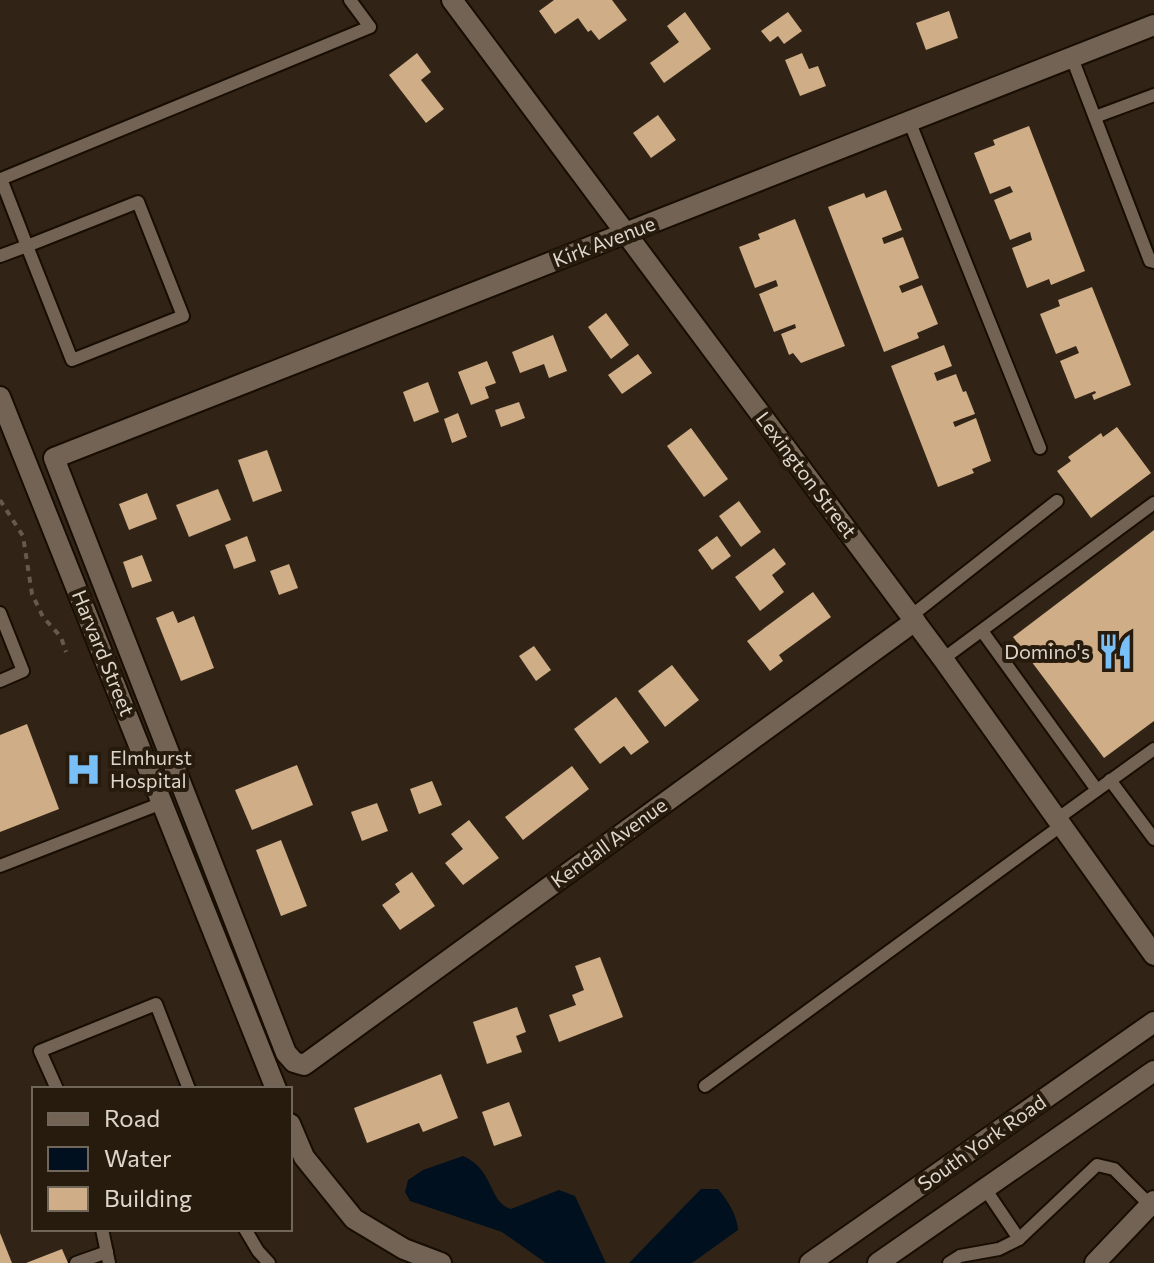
<svg xmlns="http://www.w3.org/2000/svg" width="1154" height="1263" viewBox="0 0 1154 1263" font-family="Commissioner,sans-serif">
	<rect width="100%" height="100%" fill="#312416"/>
	<g fill="#00101e">
		<path d="M463,1156C495,1170 488,1202 511,1209L559,1190L575,1196L606,1263H546L502,1232L410,1201L405,1192L408,1180L423,1170Z"/>
		<path d="M701,1189H718C728,1201 737,1215 738,1230L692,1263H629Z"/>
	</g>
	<g fill="#cfad86">
		<polygon points="554,0 612,0 627,20 599,40 591,30 588,32 578,18 555,34 539,11"/>
		<polygon points="949,11 958,38 926,50 916,23"/>
		<polygon points="685,12 711,49 664,83 650,63 679,42 667,26"/>
		<polygon points="788,12 802,31 784,44 778,36 770,42 761,31"/>
		<polygon points="417,53 431,72 421,80 444,109 426,123 389,75"/>
		<polygon points="802,53 809,69 818,66 826,86 800,96 785,60"/>
		<polygon points="658,115 676,140 651,158 633,133"/>
		<polygon points="1029,126 1085,271 1051,285 1049,279 1027,288 1012,248 1032,240 1030,232 1010,240 994,200 1013,192 1010,186 990,194 974,153 995,145 993,140"/>
		<polygon points="886,190 902,230 882,238 884,244 903,237 919,278 899,286 902,293 922,285 938,324 917,333 919,338 884,352 828,207 864,193 866,198"/>
		<polygon points="795,219 845,346 801,363 793,353 789,355 781,334 796,328 795,324 774,332 759,294 778,286 776,280 755,288 739,247 760,239 758,234"/>
		<polygon points="1092,287 1131,385 1094,400 1092,395 1096,393 1095,391 1075,399 1060,361 1079,353 1076,346 1056,354 1040,314 1060,306 1058,300"/>
		<polygon points="606,313 629,345 611,359 588,327"/>
		<polygon points="553,335 567,371 549,378 544,364 520,373 512,352"/>
		<polygon points="944,345 952,366 934,373 937,381 956,374 963,392 966,391 975,414 953,422 955,427 976,418 991,461 972,469 974,473 938,487 891,366"/>
		<polygon points="638,354 652,373 622,394 608,375"/>
		<polygon points="487,361 496,383 485,387 489,398 471,405 458,372"/>
		<polygon points="428,382 439,412 414,422 403,392"/>
		<polygon points="519,402 525,418 501,427 495,410"/>
		<polygon points="458,413 467,437 452,443 444,419"/>
		<polygon points="1117,427 1151,473 1091,518 1057,471 1071,461 1068,457 1101,433 1103,437"/>
		<polygon points="691,428 728,479 704,497 667,446"/>
		<polygon points="267,450 282,491 253,502 238,460"/>
		<polygon points="218,489 231,520 189,537 176,505"/>
		<polygon points="147,493 157,519 129,530 119,504"/>
		<polygon points="739,501 761,532 741,547 719,516"/>
		<polygon points="1154,530 1154,721 1104,758 1013,637"/>
		<polygon points="247,536 256,561 234,569 225,545"/>
		<polygon points="717,536 731,556 712,570 698,550"/>
		<polygon points="774,548 786,564 772,575 784,592 760,611 735,577"/>
		<polygon points="142,555 152,581 132,588 123,562"/>
		<polygon points="289,564 298,588 279,595 270,571"/>
		<polygon points="813,592 831,617 779,655 783,661 770,671 747,641"/>
		<polygon points="173,611 178,623 194,616 214,668 181,681 156,618"/>
		<polygon points="534,646 551,670 536,681 519,656"/>
		<polygon points="672,665 699,700 665,727 638,691"/>
		<polygon points="616,697 649,742 631,755 624,746 600,764 574,729"/>
		<polygon points="27,724 59,809 0,832 0,735"/>
		<polygon points="297,765 313,805 252,830 235,790"/>
		<polygon points="572,766 589,789 523,840 505,817"/>
		<polygon points="432,781 442,805 419,814 410,789"/>
		<polygon points="377,803 388,831 362,841 351,812"/>
		<polygon points="469,820 499,858 463,885 445,863 463,849 451,834"/>
		<polygon points="281,840 307,906 281,916 256,850"/>
		<polygon points="412,872 435,906 400,930 382,905 400,892 395,884"/>
		<polygon points="600,957 623,1017 559,1042 549,1015 576,1005 572,995 584,990 575,966"/>
		<polygon points="517,1007 526,1032 516,1036 522,1052 487,1064 473,1022"/>
		<polygon points="441,1074 458,1118 423,1132 419,1123 367,1143 354,1108"/>
		<polygon points="509,1102 522,1136 494,1146 482,1112"/>
		<polygon points="0,1233 12,1263 0,1263"/>
		<polygon points="62,1249 68,1263 26,1263"/>
	</g>
	<g fill="none" stroke-linecap="round" stroke-linejoin="round">
		<defs>
			<g id="service">
				<polyline points="1072,58 1150,261 1154,262"/>
				<polyline points="1095,117 1154,95"/>
				<polyline points="910,123 1040,448"/>
				<polygon points="138,202 183,316 72,360 27,246"/>
				<polyline points="0,256 27,246 1,179 370,27 350,0"/>
				<polyline points="0,613 23,671 0,681"/>
				<polyline points="911,616 1057,501"/>
				<polyline points="982,631 1097,790"/>
				<polyline points="943,659 1154,503"/>
				<polyline points="1110,780 1154,839"/>
				<polyline points="1057,819 1154,749"/>
				<polyline points="0,866 162,803"/>
				<polyline points="705,1086 1062,825"/>
				<polyline points="57,1089 40,1051 156,1004 189,1089"/>
				<polyline points="986,1190 1019,1239 1097,1165 1114,1169 1150,1205"/>
				<polyline points="102,1229 109,1263"/>
				<polyline points="245,1229 258,1251 269,1263"/>
				<polyline points="76,1263 107,1252"/>
				<polyline points="949,1263 960,1256 999,1249 1019,1239"/>
			</g>
			<g id="minor">
				<polyline points="452,0 943,659 1154,955"/>
				<polyline points="0,397 276,1089"/>
				<polyline points="915,621 304,1065 294,1062 286,1053 54,458 1154,25"/>
				<polyline points="290,1124 304,1157 354,1219 404,1249 441,1263"/>
				<polyline points="1095,1263 1154,1201"/>
			</g>
			<g id="secondary">
				<polyline points="810,1263 1154,1022"/>
				<polyline points="878,1263 1154,1071"/>
			</g>
		</defs>
		<use href="#service" stroke="#180d02" stroke-width="16"/>
		<use href="#minor" stroke="#180d02" stroke-width="24"/>
		<use href="#secondary" stroke="#180d02" stroke-width="24"/>
		<polyline stroke="#665a4e" stroke-width="4" stroke-dasharray="6 6" stroke-linecap="butt" points="0,500 23,536 32,594 43,617 61,637 66,652"/>
		<use href="#service" stroke="#726354" stroke-width="12"/>
		<use href="#minor" stroke="#726354" stroke-width="20"/>
		<use href="#secondary" stroke="#726354" stroke-width="20"/>
	</g>
	<defs>
		<symbol id="restaurant-bare" viewBox="-9 -9 18 18"><path d="M-5-6h1v4h1v-4h1v4h1v-4h1v5L-1.5 .5V6h-2V.5L-5-1ZM5-6V6H3V1.5H1.5Q1.5-4 5-6Z" fill="#79bff8" stroke="#271b0d" stroke-width="2.5" paint-order="stroke"/></symbol>
		<symbol id="hospital-bare" viewBox="-9 -9 18 18"><path d="M-5-5h3v3.5h4V-5h3V5h-3V1.5h-4V5h-3Z" fill="#79bff8" stroke="#271b0d" stroke-width="2.5" paint-order="stroke"/></symbol>
	</defs>
	<g fill-rule="evenodd">
		<use href="#restaurant-bare" x="1090" y="626" width="51" height="51"/>
		<use href="#hospital-bare" x="58" y="744" width="51" height="51"/>
	</g>
	<g text-anchor="middle" stroke-width="8" stroke-linejoin="round" paint-order="stroke">
		<g font-size="20" fill="#ded6cd" stroke="#271b0d">
			<text transform="translate(604 242) rotate(-21)" y="7">Kirk Avenue</text>
			<text transform="translate(806 475) rotate(53)" y="7">Lexington Street</text>
			<text transform="translate(103 653) rotate(68)" y="7">Harvard Street</text>
			<text transform="translate(609 843) rotate(-36)" y="7">Kendall Avenue</text>
			<text transform="translate(982 1143) rotate(-35)" y="7">South York Road</text>
		</g>
		<g font-size="20" fill="#ded6cd" stroke="#271b0d" text-anchor="end">
			<text x="1090" y="659">Domino's</text>
			<text x="110" y="765" text-anchor="start">Elmhurst<tspan x="110" dy="23">Hospital</tspan></text>
		</g>
	</g>
	<rect x="32" y="1087" width="260" height="144" fill="#271b0d" stroke="#70665a" stroke-width="2"/>
	<rect x="48" y="1113" width="40" height="12" fill="#726354" stroke="#70665a" stroke-width="2"/>
	<text x="104" y="1127" font-size="24" fill="#ded6cd">Road</text>
	<rect x="48" y="1147" width="40" height="24" fill="#00101e" stroke="#70665a" stroke-width="2"/>
	<text x="104" y="1167" font-size="24" fill="#ded6cd">Water</text>
	<rect x="48" y="1187" width="40" height="24" fill="#cfad86" stroke="#70665a" stroke-width="2"/>
	<text x="104" y="1207" font-size="24" fill="#ded6cd">Building</text>
</svg>
